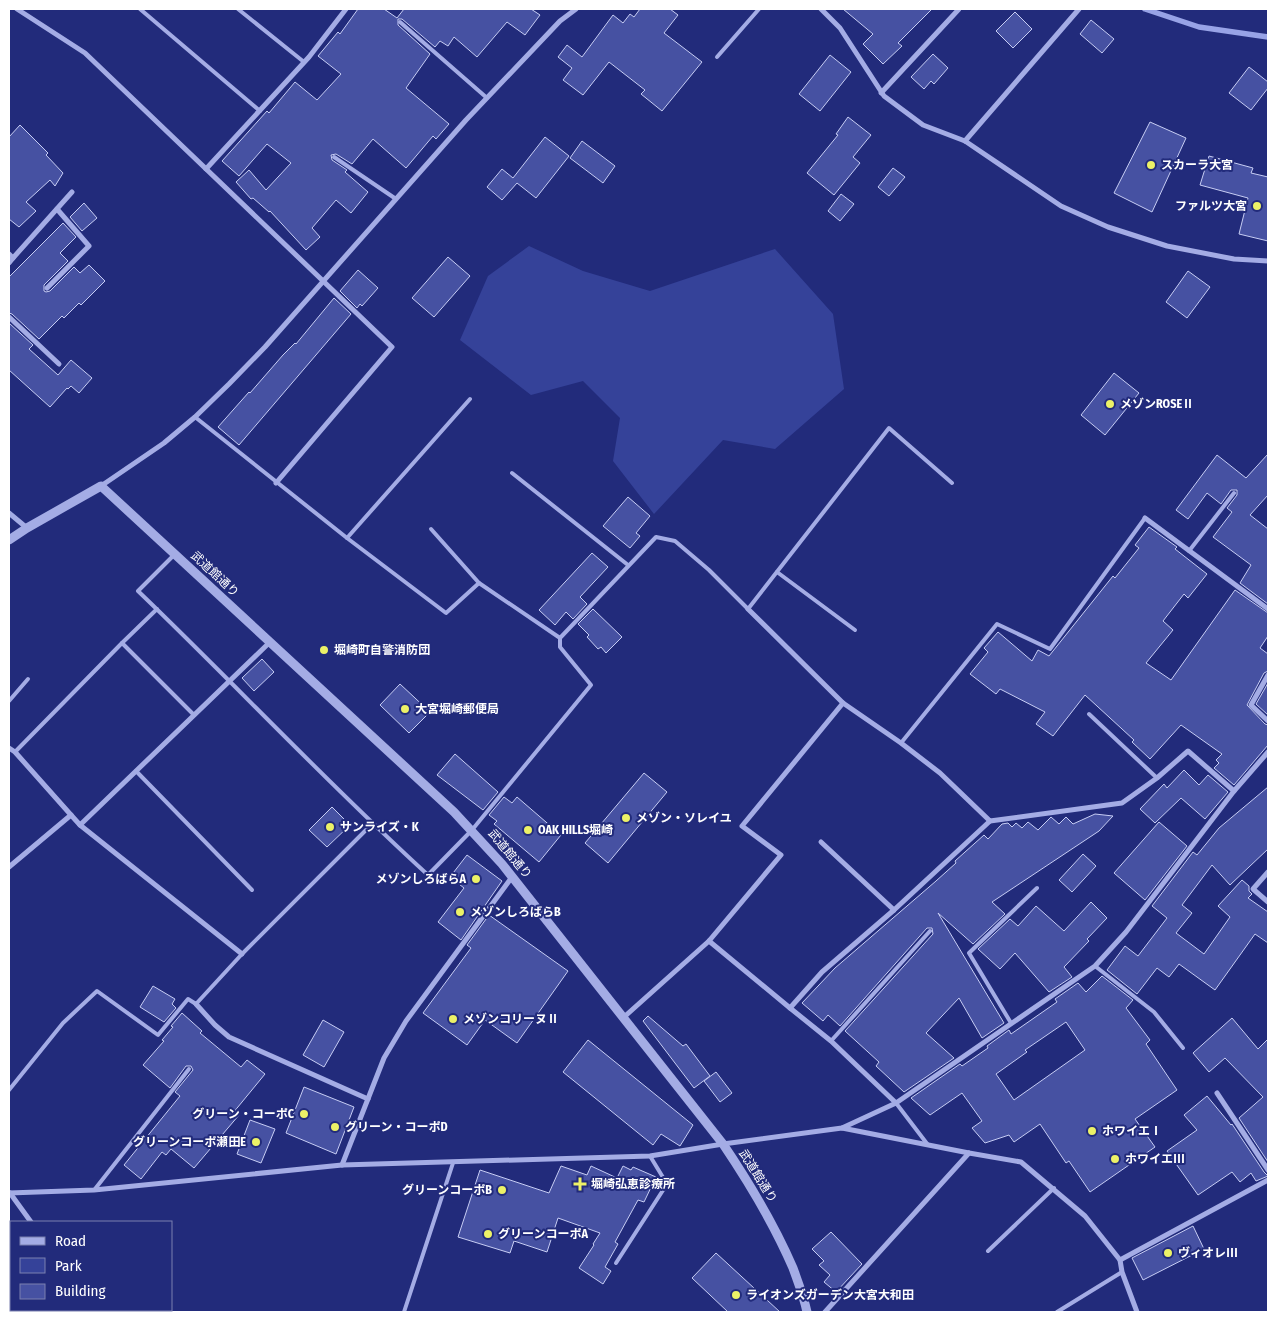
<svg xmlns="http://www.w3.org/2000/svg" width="1277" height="1321" viewBox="0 0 1277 1321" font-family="'Fira Sans Condensed','Noto Sans JP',sans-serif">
	<rect width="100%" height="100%" fill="#222b7b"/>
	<polygon fill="#354299" points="529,246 583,271 650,291 775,249 833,314 844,389 775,449 723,440 654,514 613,461 620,418 583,381 531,395 460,340 488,276"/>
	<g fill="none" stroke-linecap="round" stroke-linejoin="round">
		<polyline stroke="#98a3e6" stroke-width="5.5" points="1145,9 1199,27 1268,37"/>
	</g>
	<g fill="#4651a2" stroke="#c7cdf4" fill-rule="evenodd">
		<polygon points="358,9 384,9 397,18 404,9 531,9 540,15 525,35 507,22 477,57 454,37 448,46 440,41 435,47 402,19 398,19 398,25 430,54 406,88 449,124 436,139 433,136 406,168 373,139 352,164 336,154 331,155 332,160 347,170 345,172 368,192 351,213 336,200 312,228 320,237 306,250 270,211 269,212 253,198 251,199 236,182 249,170 266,190 291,163 267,144 239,176 222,161 267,111 269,113 295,82 317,100 341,74 318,56 338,32 340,34"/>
		<polygon points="640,9 670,9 678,15 664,33 702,62 662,111 641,94 645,90 609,62 583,95 563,80 572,68 558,57 567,45 582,57 613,15 623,23 630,14 634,17"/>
		<polygon points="843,9 932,9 898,43 902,46 883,64 863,44 873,34"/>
		<polygon points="1015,12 1032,29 1013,48 996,31"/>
		<polygon points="1091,20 1114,39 1102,53 1080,34"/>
		<polygon points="933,54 948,68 934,84 931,81 924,89 911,77"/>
		<polygon points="830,55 851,72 820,111 799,94"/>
		<polygon points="1249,67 1268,82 1268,88 1251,110 1229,93"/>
		<polygon points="848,117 871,135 853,157 860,163 834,195 807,173 838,135 836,134"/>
		<polygon points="1150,122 1186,138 1152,212 1114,193"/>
		<polygon points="20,125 48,153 46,155 63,173 55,186 50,180 26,202 36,211 19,227 9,219 9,137"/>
		<polygon points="545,137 569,156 536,198 517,183 502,200 487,187 502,169 513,178"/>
		<polygon points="582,141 615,166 603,183 570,158"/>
		<polygon points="1209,156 1253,168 1251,173 1268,177 1268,241 1239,234 1248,198 1200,185"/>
		<polygon points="893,168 905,177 889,196 878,187"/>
		<polygon points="841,194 854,204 840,221 828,211"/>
		<polygon points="84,203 97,218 82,231 70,217"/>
		<polygon points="63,223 76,237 60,253 68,261 44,285 44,291 46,292 50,291 74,267 80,273 89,265 105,281 81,305 79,303 64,318 62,316 39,339 12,314 9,313 9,277"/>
		<polygon points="448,257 470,276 434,317 412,298"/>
		<polygon points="358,270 378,288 362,306 360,304 357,308 340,291"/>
		<polygon points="1188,271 1210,287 1187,318 1166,302"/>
		<polygon points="334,298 351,314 239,445 218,427 249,392 250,393 283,355 295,343 296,344"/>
		<polygon points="9,323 33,345 29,349 58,375 71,360 92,378 79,393 71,386 68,389 67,388 50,407 9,370"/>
		<polygon points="1114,373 1139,393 1105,435 1081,415"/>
		<polygon points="1268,454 1268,495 1250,515 1268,529 1268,604 1240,583 1251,565 1213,537 1232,512 1227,508 1237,495 1237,490 1231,490 1221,504 1207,493 1188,519 1176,510 1217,455 1246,478"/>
		<polygon points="628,497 650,516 636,533 640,536 630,548 603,526"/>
		<polygon points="1149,527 1177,547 1175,549 1207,574 1188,598 1184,594 1163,621 1173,630 1146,663 1171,680 1235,590 1268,613 1268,636 1260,648 1268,654 1268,671 1264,673 1247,705 1265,724 1268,725 1268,745 1234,785 1214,768 1219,763 1216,760 1222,754 1181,725 1150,759 1132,742 1134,740 1085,695 1053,736 1036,724 1045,712 1000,689 996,694 970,674 988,652 984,648 998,632 1032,661 1038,650 1049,656 1113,576 1115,578 1139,548 1135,545"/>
		<polygon points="592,553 608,567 580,597 587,604 573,619 566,612 555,625 539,610"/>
		<polygon points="593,609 622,637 606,653 601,647 598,649 587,637 589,635 578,624"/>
		<polygon points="262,659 274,672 254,691 242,678"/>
		<polygon points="1268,683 1268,715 1256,704"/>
		<polygon points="400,684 430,712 409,733 380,705"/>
		<polygon points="455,754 498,792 483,810 437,775"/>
		<polygon points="1184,770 1199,785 1208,775 1228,792 1205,819 1181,798 1155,823 1140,809 1164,784 1167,788"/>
		<polygon points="644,773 667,792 608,863 585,843"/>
		<polygon points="1268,787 1268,849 1230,885 1212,865 1182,905 1192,913 1176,933 1204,954 1230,917 1218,906 1242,880 1249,886 1249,891 1252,894 1248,898 1268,912 1268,943 1255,934 1215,990 1179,964 1169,977 1157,968 1137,994 1107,970 1125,946 1138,956 1167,918 1152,906 1193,852 1197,855 1219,828"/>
		<polygon points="504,797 512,803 517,797 561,835 539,862 494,824 497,821 489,815"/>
		<polygon points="332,807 350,825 327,847 309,830"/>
		<polygon points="1095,814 1113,816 1099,831 992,902 1005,914 973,944 938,913 1004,1023 982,1038 959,998 926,1033 954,1058 904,1092 876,1066 879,1062 845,1031 933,934 932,928 927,928 840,1026 828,1015 823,1021 802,1003 835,968 936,881 956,863 955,861 984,835 988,839 1002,824 1008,823 1012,827 1016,823 1022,828 1028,822 1038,830 1051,817 1059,824 1066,817 1073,824"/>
		<polygon points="1159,822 1187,846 1145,900 1114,873"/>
		<polygon points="1083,854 1096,866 1072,892 1059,880"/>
		<polygon points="467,855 502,881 461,940 438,922 464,888 450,877"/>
		<polygon points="1091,902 1107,918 1087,939 1089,941 1064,967 1072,977 1049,992 1015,953 1000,969 978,949 1010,919 1018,926 1036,906 1064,931"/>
		<polygon points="489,915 568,971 517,1043 485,1020 467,1045 423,1013 471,948 467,945"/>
		<path d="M1102,976L1133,1000L1126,1008L1150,1040L1146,1044L1177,1090L1135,1119L1155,1147L1090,1192L1069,1161L1066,1163L1040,1124L1014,1142L1009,1135L985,1143L972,1128L982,1121L962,1093L930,1115L911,1098L960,1064L962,1066L988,1048L987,1046L1009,1030L1011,1034L1057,1002L1055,999L1078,983L1086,992ZM1066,1022L1085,1050L1014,1100L996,1074L1027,1052L1025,1050Z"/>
		<polygon points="153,986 175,999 172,1004 176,1008 164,1022 140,1007"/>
		<polygon points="182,1013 202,1031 200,1033 241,1067 247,1060 265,1074 233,1113 239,1115 194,1168 171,1149 166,1155 162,1152 141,1179 124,1165 180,1096 175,1092 193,1070 191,1066 186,1066 170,1088 143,1065 164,1041 162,1040 173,1027 171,1026"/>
		<polygon points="648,1016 683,1046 686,1044 710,1076 694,1088 643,1021"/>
		<polygon points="1232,1018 1258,1049 1268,1039 1268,1162 1239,1118 1263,1097 1225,1058 1209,1072 1193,1053"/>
		<polygon points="323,1020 344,1032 324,1067 303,1055"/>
		<polygon points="588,1040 693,1125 680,1146 661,1134 653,1145 563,1072"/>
		<polygon points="716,1072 732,1093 720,1102 704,1081"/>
		<polygon points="304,1087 354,1107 336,1154 286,1133"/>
		<polygon points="1207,1096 1231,1125 1232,1124 1264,1172 1268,1176 1256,1181 1251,1173 1240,1182 1232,1172 1198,1195 1167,1151 1197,1130 1184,1115"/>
		<polygon points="250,1120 275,1129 261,1163 237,1154"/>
		<polygon points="561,1166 587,1175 591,1166 617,1178 623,1166 631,1170 633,1167 656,1177 644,1202 638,1200 615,1242 618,1244 605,1267 611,1271 603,1284 579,1268 594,1245 593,1244 600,1233 558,1218 547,1252 514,1241 510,1253 458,1237 480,1170 549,1193"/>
		<polygon points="1193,1226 1204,1249 1143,1280 1132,1258"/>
		<polygon points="831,1232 862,1264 836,1292 824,1282 830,1275 819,1265 824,1261 812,1249"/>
		<polygon points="716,1253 780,1312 728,1312 692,1278"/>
	</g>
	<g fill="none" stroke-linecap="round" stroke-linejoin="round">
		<g stroke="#a4ace5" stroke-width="4">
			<polyline points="140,9 260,111"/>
			<polyline points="238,9 304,62"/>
			<polyline points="400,22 487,98"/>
			<polyline points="717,57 759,9"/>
			<polyline points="334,157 396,199"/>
			<polyline points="195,417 347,538 446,613 479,583 560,638"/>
			<polyline points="512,473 628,565"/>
			<polyline points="431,529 479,583"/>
			<polyline points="347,538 470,399"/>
			<polyline points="1189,551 1234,493"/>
			<path d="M175,554L138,591C236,685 328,784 428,875L472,830L591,685L560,647V638L656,537L675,541L709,570L748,609L889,428L952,483"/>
			<polyline points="777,572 855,630"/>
			<polyline points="122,643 194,715"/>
			<polyline points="9,701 28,679"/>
			<polyline points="1089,714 1157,778"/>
			<polyline points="901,743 997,624 1050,649 1145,518"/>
			<polyline points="15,752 122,643 157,609"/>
			<polyline points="136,771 252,890"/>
			<polyline points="1095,966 1154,1012 1183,1048"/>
			<polyline points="1011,1023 969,953 1037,888"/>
			<polyline points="831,1041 930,931"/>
			<polyline points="9,1090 63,1023 97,991 158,1035 188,999 196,1004 242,954 372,824"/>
			<polyline points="896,1103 928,1145"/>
			<polyline points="95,1189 189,1069"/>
			<polyline points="988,1251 1054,1188"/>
			<polyline points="616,1263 667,1184 650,1156"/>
			<polyline points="21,1312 24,1310"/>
			<polyline points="404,1312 453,1163"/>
			<polyline points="1057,1312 1122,1272"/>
		</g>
		<g stroke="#a4ace5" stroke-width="5">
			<polyline points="17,9 85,53 392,347 276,483"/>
			<polyline points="821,9 840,28 884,96 923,125 965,141 1061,206 1108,227 1167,246 1234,259 1268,261"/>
			<polyline points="881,93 959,9"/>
			<polyline points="965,141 1079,9"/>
			<polyline points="206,169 309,57 346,9"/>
			<polyline points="9,254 13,258 9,263"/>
			<polyline points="13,258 72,192"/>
			<polyline points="47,288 89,246 57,209"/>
			<polyline points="9,317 59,364"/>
			<polyline points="101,486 164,443 195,417 229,384 265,347 466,120 560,21 576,9"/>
			<polyline points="9,513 27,528"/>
			<polyline points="1145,518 1268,609"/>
			<polyline points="748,609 843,703 901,743 940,773 990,821 1122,803 1157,778 1188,751 1234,791"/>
			<polyline points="1268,675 1251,705 1268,721"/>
			<polyline points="9,748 15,752 71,815"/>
			<polyline points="80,825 270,642"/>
			<polyline points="821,842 894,910"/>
			<polyline points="9,867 71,815 80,825 242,954"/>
			<polyline points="1268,872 1253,889 1268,902"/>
			<polyline points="709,941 790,1008"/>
			<polyline points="196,1004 215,1025 229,1037 368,1099"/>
			<polyline points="624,1017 709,941 781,855 742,826 843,703"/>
			<polyline points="1217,1093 1268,1170"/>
			<polyline points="896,1103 831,1041 790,1008 822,972 894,910 990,821"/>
			<polyline points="842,1128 969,1153 1021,1162 1085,1216 1120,1260 1122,1272 1137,1312"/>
			<polyline points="342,1165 384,1058 406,1021 512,877"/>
			<polyline points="9,1193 94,1190 342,1165 650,1156 723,1144 842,1128 896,1103 1095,966 1126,932 1234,791 1268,752"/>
			<polyline points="10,1193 31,1222"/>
			<polyline points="1120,1260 1268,1180"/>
			<polyline points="99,1310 101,1312"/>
			<polyline points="825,1312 969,1153"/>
		</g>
		<path stroke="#a4ace5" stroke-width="9" d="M9,540L27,528L101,486L454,812L502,864L723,1144C750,1184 774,1224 793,1268C798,1282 804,1297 807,1312"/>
	</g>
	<g fill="#ecf167" stroke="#222b7b" stroke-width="2">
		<circle cx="1151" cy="165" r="5"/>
		<circle cx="1257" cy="206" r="5"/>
		<circle cx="1110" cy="404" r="5"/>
		<circle cx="324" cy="650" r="5"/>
		<circle cx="405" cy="709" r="5"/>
		<circle cx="626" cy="818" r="5"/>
		<circle cx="330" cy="827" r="5"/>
		<circle cx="528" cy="830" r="5"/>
		<circle cx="476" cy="879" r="5"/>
		<circle cx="460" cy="912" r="5"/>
		<circle cx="453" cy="1019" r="5"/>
		<circle cx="304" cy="1114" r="5"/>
		<circle cx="335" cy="1127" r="5"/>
		<circle cx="1092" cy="1131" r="5"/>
		<circle cx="256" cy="1142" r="5"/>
		<circle cx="1115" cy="1159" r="5"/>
		<path d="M577.5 1176.5h5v5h5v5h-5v5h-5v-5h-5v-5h5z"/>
		<circle cx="502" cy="1190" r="5"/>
		<circle cx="488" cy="1234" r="5"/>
		<circle cx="1168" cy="1253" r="5"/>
		<circle cx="736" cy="1295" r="5"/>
	</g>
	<g text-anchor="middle" stroke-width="4" stroke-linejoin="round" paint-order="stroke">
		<g font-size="12" font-weight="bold" fill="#fff" stroke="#222b7b" text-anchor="start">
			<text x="1161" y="169">スカーラ大宮</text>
			<text x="1247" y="210" text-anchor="end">ファルツ大宮</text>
			<text x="1120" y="408">メゾンROSEⅡ</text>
			<text x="334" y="654">堀崎町自警消防団</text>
			<text x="415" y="713">大宮堀崎郵便局</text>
			<text x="636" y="822">メゾン・ソレイユ</text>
			<text x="340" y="831">サンライズ・K</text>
			<text x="538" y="834">OAK HILLS堀崎</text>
			<text x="466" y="883" text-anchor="end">メゾンしろばらA</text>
			<text x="470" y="916">メゾンしろばらB</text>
			<text x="463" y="1023">メゾンコリーヌⅡ</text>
			<text x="294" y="1118" text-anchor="end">グリーン・コーポC</text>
			<text x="345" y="1131">グリーン・コーポD</text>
			<text x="1102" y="1135">ホワイエⅠ</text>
			<text x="246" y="1146" text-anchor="end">グリーンコーポ瀬田E</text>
			<text x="1125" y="1163">ホワイエⅢ</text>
			<text x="591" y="1188">堀崎弘恵診療所</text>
			<text x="492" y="1194" text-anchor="end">グリーンコーポB</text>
			<text x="498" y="1238">グリーンコーポA</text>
			<text x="1178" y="1257">ヴィオレⅢ</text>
			<text x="746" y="1299">ライオンズガーデン大宮大和田</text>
		</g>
		<g font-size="12" fill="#fff" stroke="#222b7b">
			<text transform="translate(215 574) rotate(43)" y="4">武道館通り</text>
			<text transform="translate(510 854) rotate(50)" y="4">武道館通り</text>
			<text transform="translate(758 1176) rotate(58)" y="4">武道館通り</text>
		</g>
	</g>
	<rect width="1277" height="1321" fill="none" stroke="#ffffff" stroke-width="20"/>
	<rect x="10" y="1221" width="162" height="90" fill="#222b7b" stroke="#7a80b0"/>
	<rect x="20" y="1237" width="25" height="8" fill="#a4ace5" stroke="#7a80b0"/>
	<text x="55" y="1246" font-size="15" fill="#ffffff">Road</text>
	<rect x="20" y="1258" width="25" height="15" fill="#354299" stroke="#7a80b0"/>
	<text x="55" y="1271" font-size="15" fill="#ffffff">Park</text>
	<rect x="20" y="1284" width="25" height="15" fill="#4651a2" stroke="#7a80b0"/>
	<text x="55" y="1296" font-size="15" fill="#ffffff">Building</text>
</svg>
